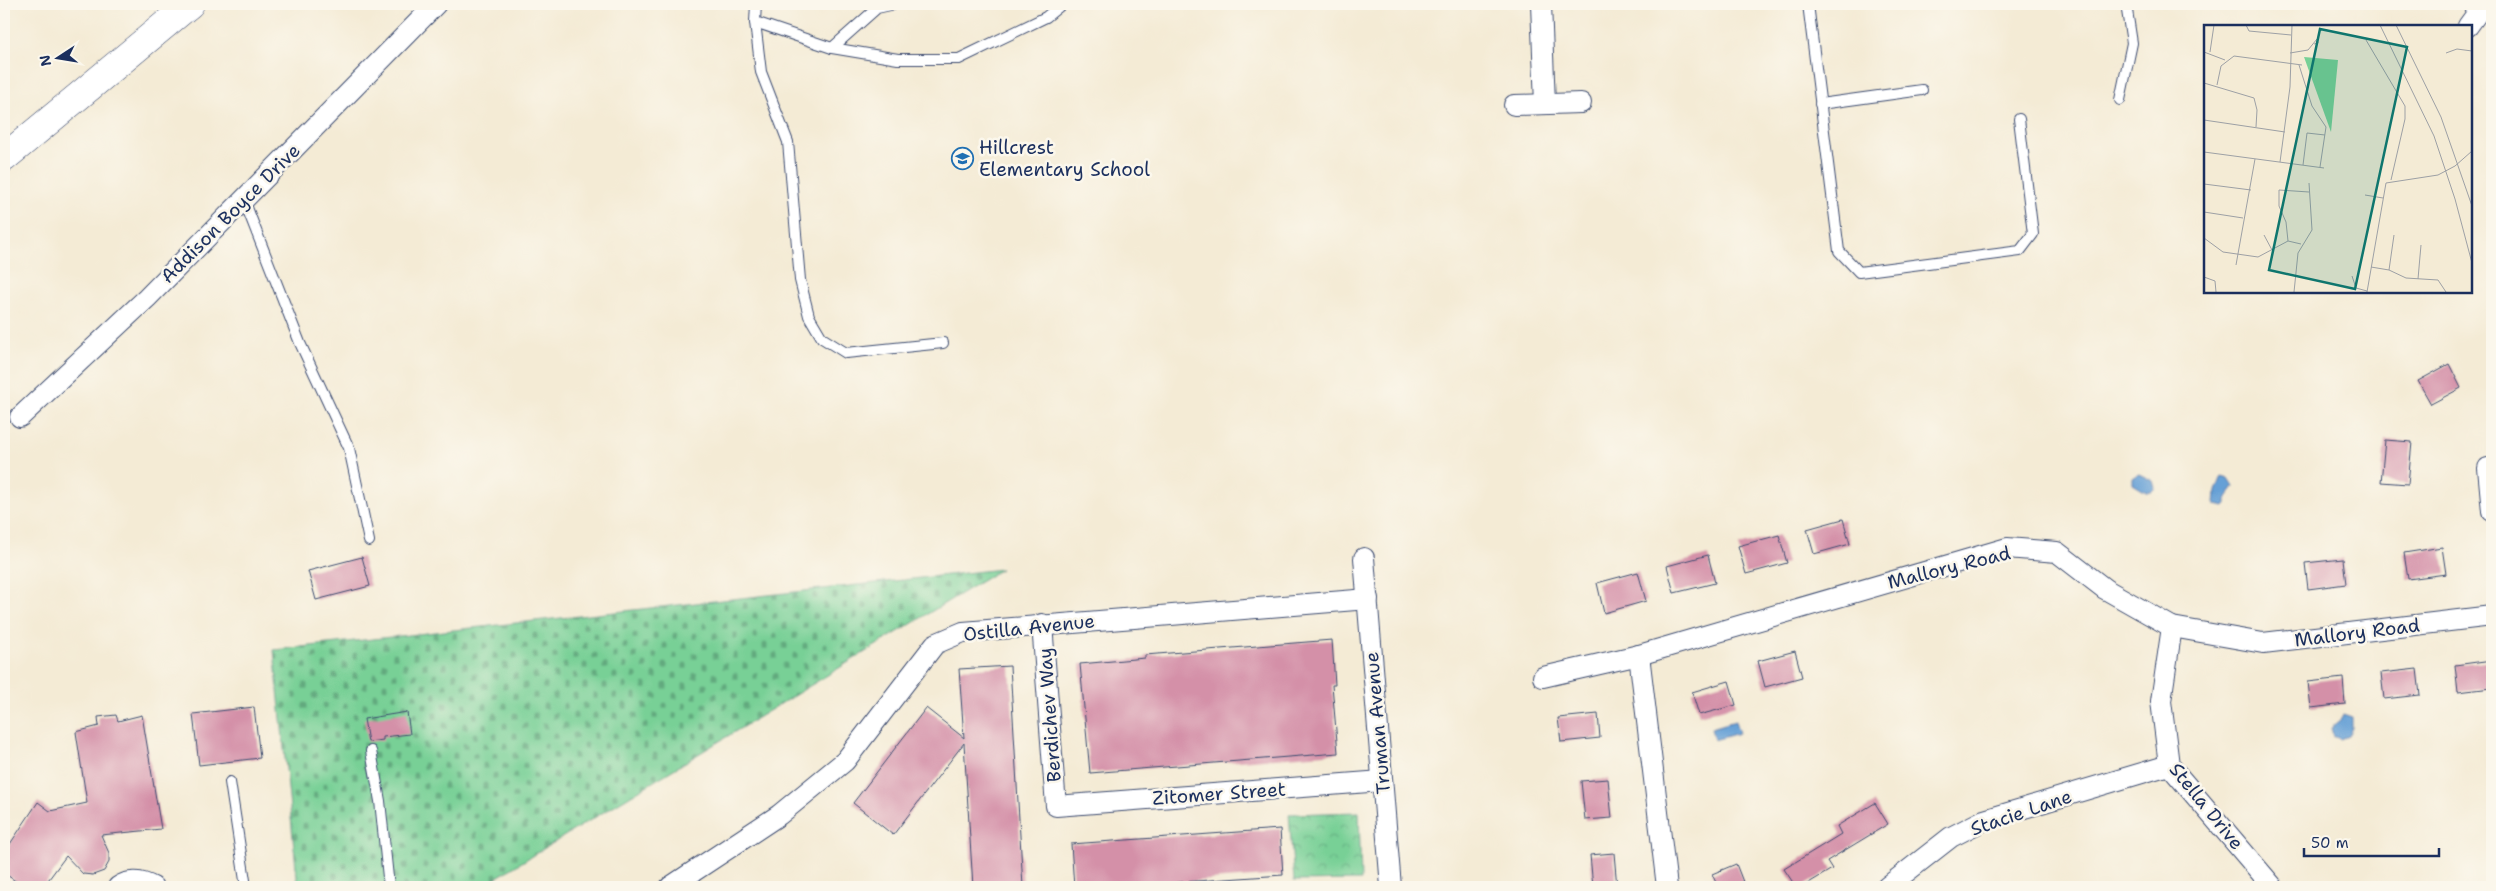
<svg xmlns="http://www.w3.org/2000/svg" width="2496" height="891" viewBox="0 0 2496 891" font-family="'Shantell Sans',sans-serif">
	<defs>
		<pattern id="cemetery-stones" width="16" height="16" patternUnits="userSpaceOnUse" patternTransform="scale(1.25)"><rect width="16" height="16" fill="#78d096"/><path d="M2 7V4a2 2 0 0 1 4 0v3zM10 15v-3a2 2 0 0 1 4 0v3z" fill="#62a97e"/></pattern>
		<pattern id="park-crowns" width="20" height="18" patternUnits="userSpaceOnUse" patternTransform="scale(1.25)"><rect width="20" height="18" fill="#78d096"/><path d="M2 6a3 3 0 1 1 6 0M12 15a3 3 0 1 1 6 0" fill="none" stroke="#62a97e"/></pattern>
	</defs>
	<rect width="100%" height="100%" fill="#fbf7ec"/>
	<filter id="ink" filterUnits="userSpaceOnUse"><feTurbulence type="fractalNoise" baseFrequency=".02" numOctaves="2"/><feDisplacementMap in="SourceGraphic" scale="10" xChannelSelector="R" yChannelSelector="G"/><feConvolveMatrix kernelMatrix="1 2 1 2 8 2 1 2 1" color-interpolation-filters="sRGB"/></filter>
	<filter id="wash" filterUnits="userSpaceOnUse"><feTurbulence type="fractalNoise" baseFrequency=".0096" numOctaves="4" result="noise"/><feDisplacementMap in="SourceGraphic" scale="20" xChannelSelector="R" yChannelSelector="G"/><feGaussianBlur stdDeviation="1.12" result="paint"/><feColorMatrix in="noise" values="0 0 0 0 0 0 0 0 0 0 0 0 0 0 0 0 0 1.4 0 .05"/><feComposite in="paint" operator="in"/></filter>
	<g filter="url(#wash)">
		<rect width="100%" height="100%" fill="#f4ebd5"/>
		<polygon fill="url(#cemetery-stones)" stroke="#4a807a" points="1001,569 481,887 298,887 274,650"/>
		<polygon fill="url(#park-crowns)" stroke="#4a807a" points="1359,812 1361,880 1294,881 1289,814"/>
		<g fill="#66a0d6" stroke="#40689a">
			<polygon points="2139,474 2153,481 2155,488 2151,492 2146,492 2133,484 2133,478"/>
			<polygon points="2222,476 2229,478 2234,486 2227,498 2227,504 2225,506 2215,504 2216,491"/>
			<polygon points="2343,714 2352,717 2352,728 2348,735 2340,738 2333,735 2331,728 2340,721"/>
			<polygon points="1735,721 1739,733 1714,740 1711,728"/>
		</g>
		<g id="blocks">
			<g fill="#d490a8">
				<polygon points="2449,364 2461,388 2431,404 2418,381"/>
				<polygon points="2385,440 2412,442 2408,484 2381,482"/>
				<polygon points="1843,519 1850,544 1814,554 1807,529"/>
				<polygon points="1779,535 1787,563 1746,574 1738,546"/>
				<polygon points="2442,547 2446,574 2408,579 2404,553"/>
				<polygon points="1708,555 1715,583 1674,593 1667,566"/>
				<polygon points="362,557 370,586 316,600 308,571"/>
				<polygon points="2343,559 2346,584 2308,589 2305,563"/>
				<polygon points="1638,572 1646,601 1604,613 1597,583"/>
				<polygon points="1332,640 1335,685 1332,685 1338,753 1090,773 1080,664 1145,658 1145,655"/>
				<polygon points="1795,651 1802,677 1765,687 1758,661"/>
				<polygon points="2492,660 2492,688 2458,692 2455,665"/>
				<polygon points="1010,666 1023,887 973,887 964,743 893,835 853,803 926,708 964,738 959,669"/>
				<polygon points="2417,669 2420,695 2384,699 2381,673"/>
				<polygon points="2343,678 2345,704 2311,708 2308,682"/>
				<polygon points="1729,681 1736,705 1699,715 1692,692"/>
				<polygon points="254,707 260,758 199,765 193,714"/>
				<polygon points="407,712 410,734 383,737 383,740 368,742 364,719"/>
				<polygon points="1598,714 1600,738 1561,742 1558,718"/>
				<polygon points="116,715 118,721 142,715 161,829 101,835 109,853 109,862 104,871 93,875 83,874 66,856 43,887 24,887 4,873 4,853 38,802 50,811 87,803 76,732 99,726 98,717"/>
				<polygon points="1608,779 1612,818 1585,820 1581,781"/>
				<polygon points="1875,803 1888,824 1827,861 1832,869 1802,887 1796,887 1784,869 1841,834 1837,826"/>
				<polygon points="1280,829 1283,875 1110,887 1074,887 1071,844"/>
				<polygon points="1614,853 1617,887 1593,887 1590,855"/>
				<polygon points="1736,864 1745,887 1718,887 1712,874"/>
			</g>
		</g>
	</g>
	<g filter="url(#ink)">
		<use href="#blocks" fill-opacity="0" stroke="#3c4b70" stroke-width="1"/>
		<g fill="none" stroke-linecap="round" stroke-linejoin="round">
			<defs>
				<g id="service">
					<polyline points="756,4 755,22 832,48 898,59 959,59 1046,17 1062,4"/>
					<polyline points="1808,4 1839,251 1859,272 2020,251 2033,234 2019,119"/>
					<polyline points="755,22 761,72 788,142 800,280 809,316 822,338 846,353 943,343"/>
					<polyline points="832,48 877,8 895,4"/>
					<polyline points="2120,100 2132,43 2126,4"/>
					<polyline points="1820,104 1922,90"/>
					<polyline points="244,200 300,343 349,448 369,541"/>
					<polyline points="371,751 380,801 389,887"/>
					<polyline points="230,782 246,887"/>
				</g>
				<g id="minor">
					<polyline points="1541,4 1545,104"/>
					<polyline points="2468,26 2484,4"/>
					<polyline points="1514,105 1581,103"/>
					<polyline points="20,417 147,298 436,4"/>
					<polyline points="2488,468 2492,511"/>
					<polyline points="1364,558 1391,887"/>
					<polyline points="1042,624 1056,806 1382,781"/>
					<polyline points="2172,627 2161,701 2169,765 2273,887"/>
					<polyline points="1639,655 1667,887"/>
					<polyline points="1543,677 1639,655 2007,548 2057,552 2105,589 2172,627 2263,643 2492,616"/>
					<path d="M118,887C129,879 142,881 153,887"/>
					<polyline points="670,887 779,815 845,761 935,644 963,632 1368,599"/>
					<polyline points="1887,887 1951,837 1984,820 2169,765"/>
				</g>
				<polyline id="motorway" points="4,158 190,4"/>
			</defs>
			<use href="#service" stroke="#3c4b70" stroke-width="12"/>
			<use href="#minor" stroke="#3c4b70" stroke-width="22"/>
			<use href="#motorway" stroke="#3c4b70" stroke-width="29"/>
			<use href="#service" stroke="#fff" stroke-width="10"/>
			<use href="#minor" stroke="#fff" stroke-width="20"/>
			<use href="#motorway" stroke="#fff" stroke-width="28"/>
		</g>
	</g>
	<defs>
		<symbol id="school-ring" viewBox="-11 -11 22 22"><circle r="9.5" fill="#fbf7ec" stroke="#1f6fb2" stroke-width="1.5"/><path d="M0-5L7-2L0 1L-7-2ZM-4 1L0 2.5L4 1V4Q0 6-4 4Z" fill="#1f6fb2"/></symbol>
	</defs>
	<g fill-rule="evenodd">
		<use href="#school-ring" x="950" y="146" width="25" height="25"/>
	</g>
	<g text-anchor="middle" stroke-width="5" stroke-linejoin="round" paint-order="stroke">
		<g font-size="19" fill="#1b2f5e" stroke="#fbf7ec" text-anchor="start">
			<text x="979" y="154">Hillcrest<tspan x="979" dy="22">Elementary School</tspan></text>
		</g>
		<g font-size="19" fill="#1b2f5e" stroke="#fbf7ec">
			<text transform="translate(230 213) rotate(-45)" y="7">Addison Boyce Drive</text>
			<text transform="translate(1949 567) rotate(-14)" y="7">Mallory Road</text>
			<text transform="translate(1029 627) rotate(-6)" y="7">Ostilla Avenue</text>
			<text transform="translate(2357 632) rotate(-7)" y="7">Mallory Road</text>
			<text transform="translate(1049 715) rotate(-94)" y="7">Berdichev Way</text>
			<text transform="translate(1377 723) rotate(-95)" y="7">Truman Avenue</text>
			<text transform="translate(1219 793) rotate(-4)" y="7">Zitomer Street</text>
			<text transform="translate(2207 806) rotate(51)" y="7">Stella Drive</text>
			<text transform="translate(2021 812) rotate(-19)" y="7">Stacie Lane</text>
		</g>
	</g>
	<g transform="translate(2204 25)">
		<rect width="268" height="268" fill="#f4ebd5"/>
		<path d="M100,32L134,35L127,107Z" fill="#78d096"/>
		<path fill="none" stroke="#9da0a5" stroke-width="1" d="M42,0L45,6L87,10M176,0L230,111L251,174L268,238M192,0L237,92L268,181M162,15L201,81V94L187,155M0,27L21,35M6,27L10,0M86,28L104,25L113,14L114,18L110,19M242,28L253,24L268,26M95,40L108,81L122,102L116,142M0,58L50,73L53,85L52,102M13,60L17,41L30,31L98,40M0,95L81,107M0,127L120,143M76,137L86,62L88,0M99,140L103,108L121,110M0,159L47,165M161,170L179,173M0,187L39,193M60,210L68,225M0,213L19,227L54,232L84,216L97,219M84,216L82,197L75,181V165L105,167M32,240L51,134M167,242L185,245L202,253L234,255L242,267M185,245L190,210M148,251L152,263L163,266M0,252L11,256L12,267M214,254L217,220M90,267L94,228L108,205L105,158M163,267L182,158L234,150L251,141L268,126"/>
		<path fill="#0f766e" fill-opacity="0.15" stroke="#0f766e" stroke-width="2.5" d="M116,4L203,22L151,264L65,245Z"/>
		<rect width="268" height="268" fill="none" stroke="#1b2f5e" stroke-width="2.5"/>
	</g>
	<rect width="2496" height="891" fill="none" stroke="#fbf7ec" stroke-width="20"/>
	<g transform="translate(58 58) rotate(258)" stroke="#fbf7ec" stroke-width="4" paint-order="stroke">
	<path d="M0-4L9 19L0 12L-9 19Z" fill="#1b2f5e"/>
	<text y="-8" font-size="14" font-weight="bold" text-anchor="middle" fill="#1b2f5e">N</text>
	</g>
	<path d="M2304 848v8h135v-8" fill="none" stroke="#1b2f5e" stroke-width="2.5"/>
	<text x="2311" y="848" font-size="15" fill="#1b2f5e" stroke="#fbf7ec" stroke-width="4" paint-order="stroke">50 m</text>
</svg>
